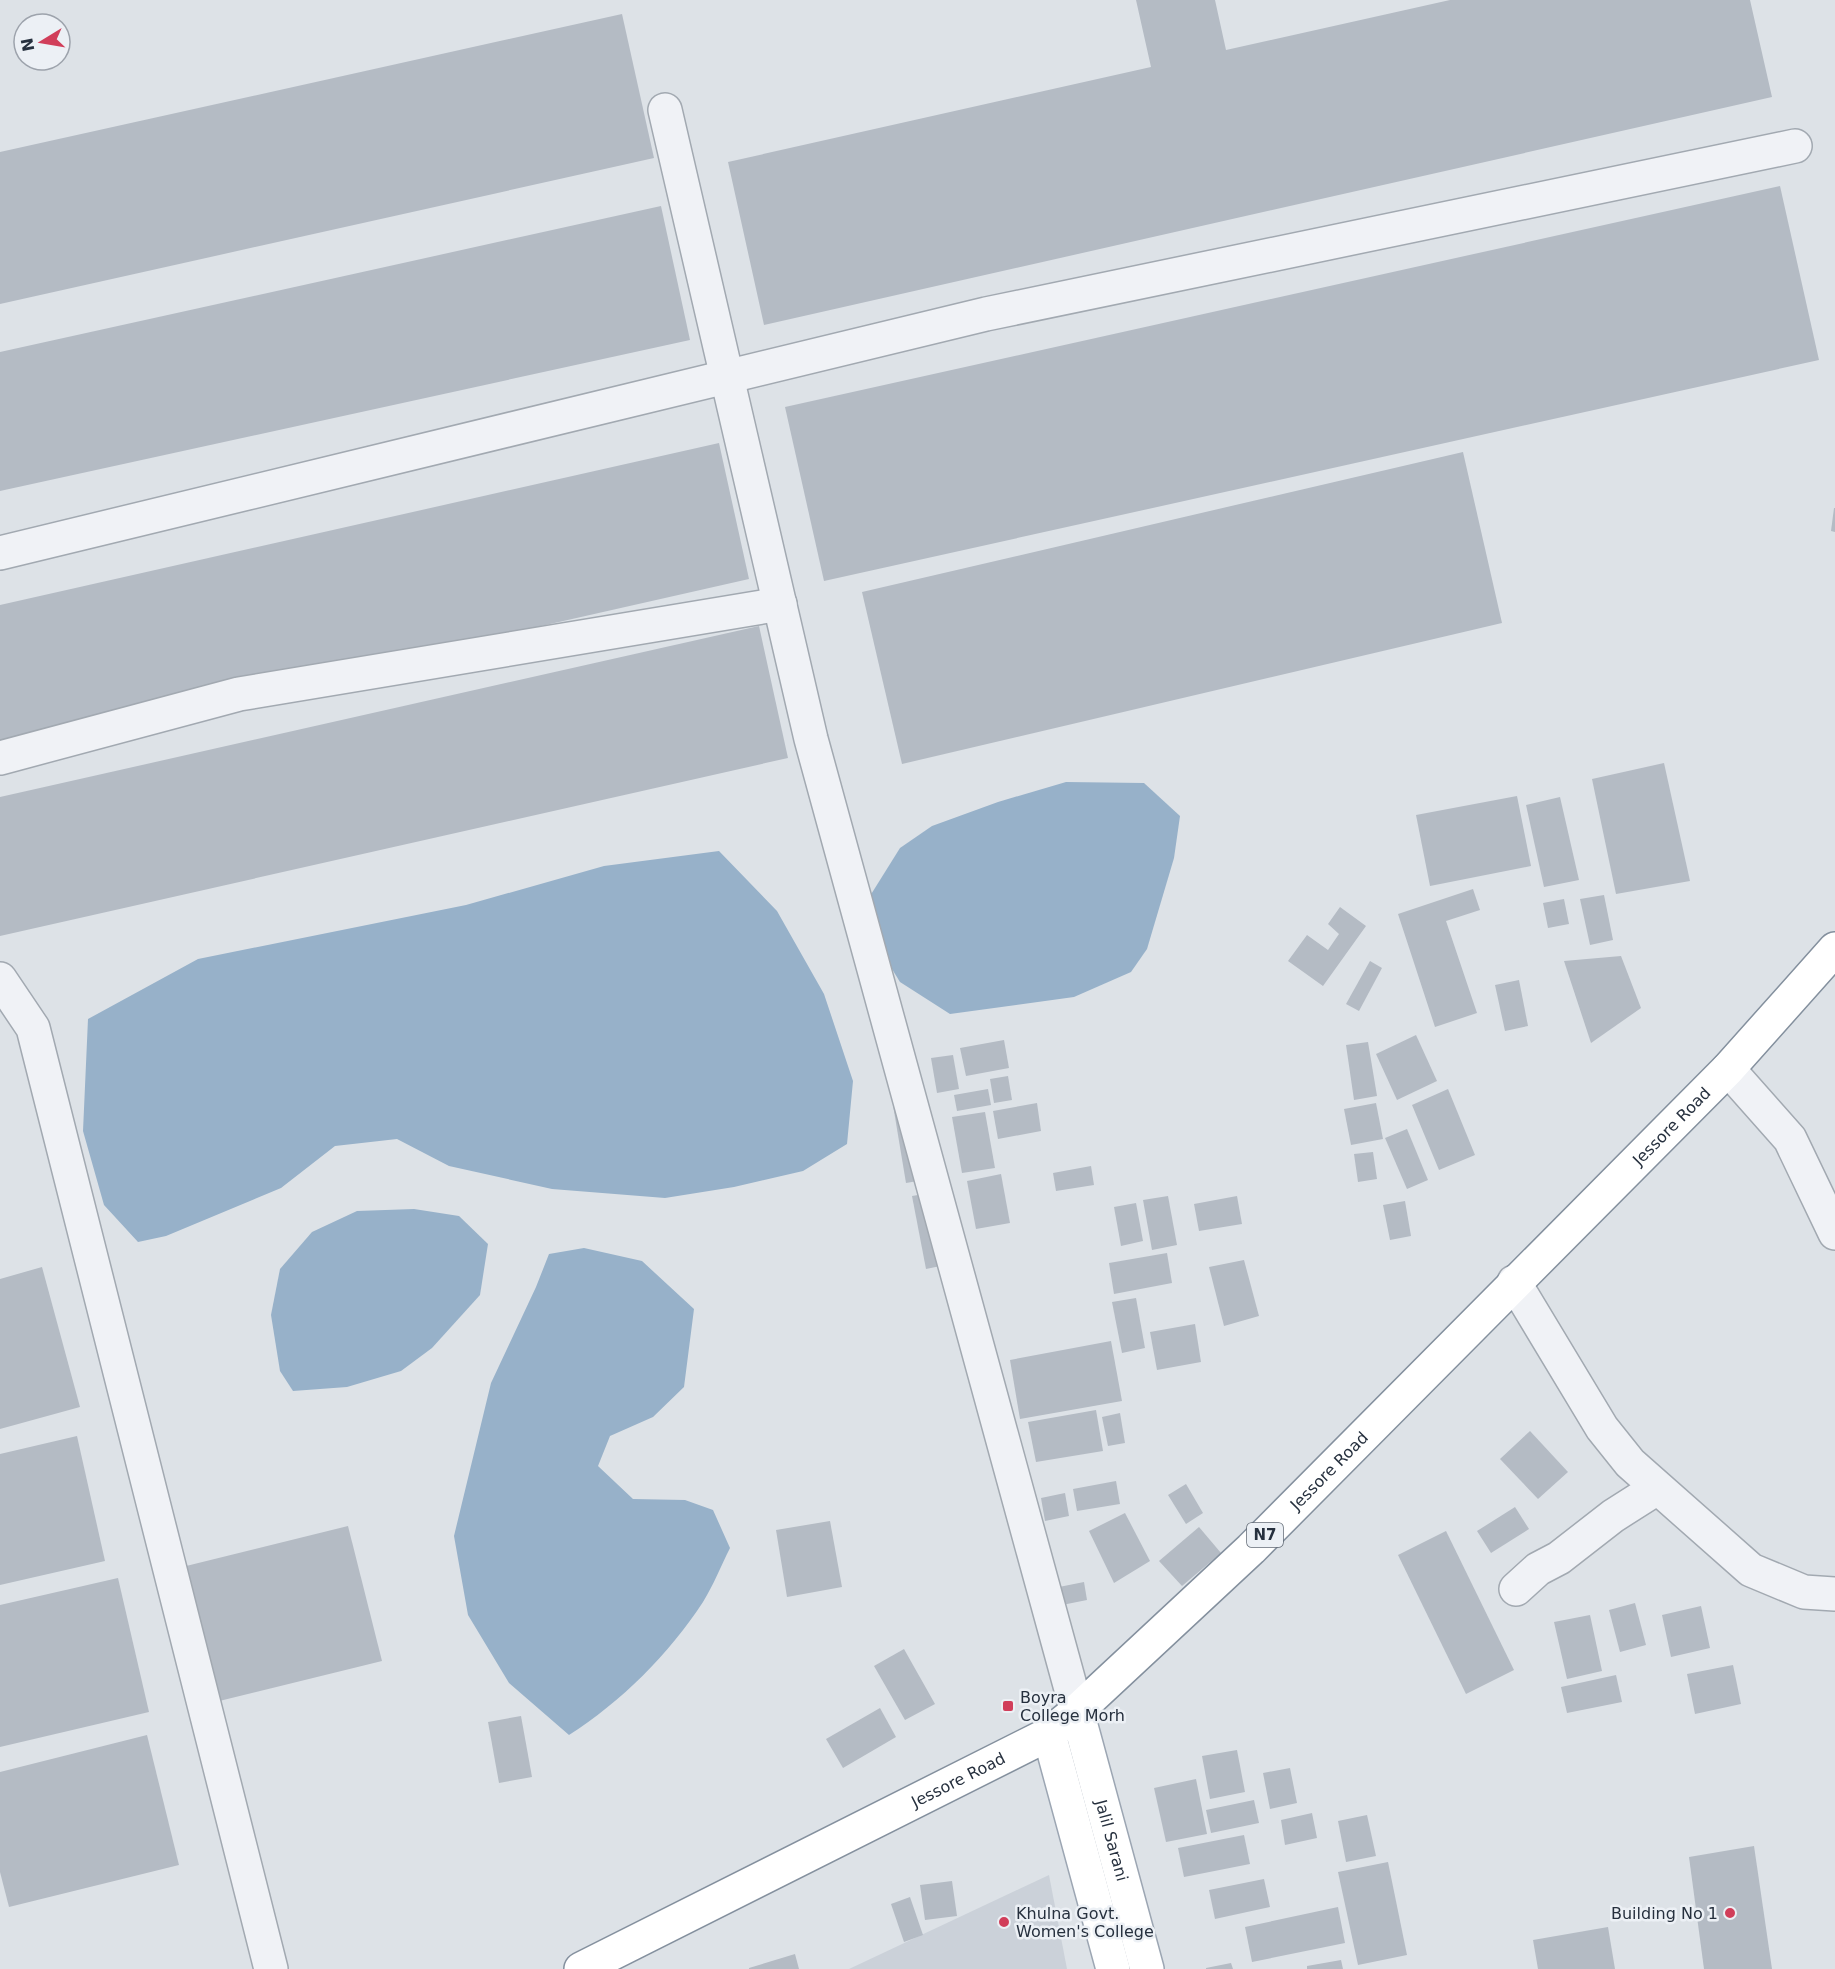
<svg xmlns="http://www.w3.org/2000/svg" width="1835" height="1969" viewBox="0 0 1835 1969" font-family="'DejaVu Sans',sans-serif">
	<rect width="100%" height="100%" fill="#dde2e7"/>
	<polygon fill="#cbd1d9" points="1049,1875 1067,1969 849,1969"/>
	<g fill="#97b1c9">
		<polygon points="1066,782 1144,783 1180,816 1174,858 1147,949 1131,972 1074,997 950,1014 900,982 876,943 870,896 900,848 932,826 998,802"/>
		<polygon points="719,851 777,911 824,994 853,1081 847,1144 803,1171 734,1187 665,1198 552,1189 449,1166 397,1139 335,1146 281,1188 166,1236 138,1242 104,1205 83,1131 88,1019 198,959 466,905 604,866"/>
		<polygon points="414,1209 459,1216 488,1244 480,1295 432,1348 401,1371 347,1387 293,1391 280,1371 271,1315 280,1269 312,1232 357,1211"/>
		<path d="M584,1248L642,1261L694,1309L684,1387L653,1417L610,1436L598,1466L633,1499L685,1500L713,1510L730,1548C721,1566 713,1586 703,1602C669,1654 621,1702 569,1735L509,1683L468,1615L454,1536L491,1383L536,1287L549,1254Z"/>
	</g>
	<g fill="#b4bbc4">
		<polygon points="1136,0 1215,0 1226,50 1450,0 1750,0 1772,97 764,325 728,162 1151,67"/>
		<polygon points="622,14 654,158 0,304 0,152"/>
		<polygon points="1780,186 1819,360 824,581 785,407"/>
		<polygon points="661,206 690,340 0,491 0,352"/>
		<polygon points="719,443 749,579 0,748 0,605"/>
		<polygon points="1463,452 1502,623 902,764 862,592"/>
		<polygon points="1834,508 1835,508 1835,532 1831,531"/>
		<polygon points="759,626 788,758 0,936 0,797"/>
		<polygon points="1664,763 1690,881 1616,894 1592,779"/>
		<polygon points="1517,796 1531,866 1430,886 1416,815"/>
		<polygon points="1560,797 1579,880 1544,887 1526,805"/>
		<polygon points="1473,889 1480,910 1446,921 1477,1013 1435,1027 1398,914"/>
		<polygon points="1604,895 1613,940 1590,945 1580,899"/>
		<polygon points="1564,899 1569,924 1548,928 1543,903"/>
		<polygon points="1340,907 1366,926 1323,986 1288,961 1307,935 1328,950 1339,934 1328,924"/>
		<polygon points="1621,956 1641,1008 1591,1043 1564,961"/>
		<polygon points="1370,961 1382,968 1359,1011 1346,1004"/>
		<polygon points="1519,980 1528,1026 1505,1031 1495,985"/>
		<polygon points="1416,1035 1437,1081 1397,1100 1376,1054"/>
		<polygon points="1004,1040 1009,1068 966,1076 960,1048"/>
		<polygon points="1368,1042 1377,1096 1354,1100 1346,1045"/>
		<polygon points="953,1055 959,1089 937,1093 931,1058"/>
		<polygon points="1008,1076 1012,1100 994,1103 990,1079"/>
		<polygon points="988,1089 991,1105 957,1111 954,1095"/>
		<polygon points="1448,1089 1475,1155 1439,1170 1412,1105"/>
		<polygon points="920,1100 935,1178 906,1183 893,1105"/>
		<polygon points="1037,1103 1041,1131 998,1139 993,1111"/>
		<polygon points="1376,1103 1383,1139 1351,1145 1344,1109"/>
		<polygon points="985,1112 995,1168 962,1173 952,1117"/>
		<polygon points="1407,1129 1428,1180 1407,1189 1385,1138"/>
		<polygon points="1373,1152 1377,1179 1358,1182 1354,1154"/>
		<polygon points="1091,1166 1094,1185 1056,1191 1053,1173"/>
		<polygon points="1001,1174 1010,1223 976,1229 967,1181"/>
		<polygon points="942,1191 955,1263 926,1269 912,1196"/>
		<polygon points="1168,1196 1177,1245 1152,1250 1143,1200"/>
		<polygon points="1237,1196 1242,1224 1199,1231 1194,1204"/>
		<polygon points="1405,1201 1411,1236 1390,1240 1383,1205"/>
		<polygon points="1136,1203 1143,1241 1121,1246 1114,1207"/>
		<polygon points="1167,1253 1172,1283 1114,1294 1109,1263"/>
		<polygon points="1244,1260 1259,1316 1224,1326 1209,1267"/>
		<polygon points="42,1267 80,1407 0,1429 0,1279"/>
		<polygon points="1136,1298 1145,1348 1122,1353 1112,1302"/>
		<polygon points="1195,1324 1201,1362 1157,1370 1150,1332"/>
		<polygon points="1111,1341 1122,1401 1020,1419 1010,1360"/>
		<polygon points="1096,1410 1103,1451 1036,1462 1028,1422"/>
		<polygon points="1120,1413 1125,1443 1108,1446 1102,1417"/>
		<polygon points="1530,1431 1568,1472 1538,1499 1500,1459"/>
		<polygon points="77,1436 105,1561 0,1585 0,1454"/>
		<polygon points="1116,1481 1120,1504 1077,1511 1073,1489"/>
		<polygon points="1186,1484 1203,1513 1186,1524 1168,1495"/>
		<polygon points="1065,1493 1069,1516 1045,1521 1041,1498"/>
		<polygon points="1515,1507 1529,1529 1491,1553 1477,1531"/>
		<polygon points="1125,1513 1150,1561 1114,1583 1089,1531"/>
		<polygon points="830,1521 842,1587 787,1597 776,1530"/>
		<polygon points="348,1526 382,1661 203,1705 170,1570"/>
		<polygon points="1199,1527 1221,1553 1182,1586 1159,1561"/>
		<polygon points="1446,1531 1514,1670 1466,1694 1398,1555"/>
		<polygon points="118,1578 149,1712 0,1747 0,1605"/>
		<polygon points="1084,1582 1087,1600 1062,1605 1059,1587"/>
		<polygon points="1635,1603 1646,1645 1620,1652 1609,1610"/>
		<polygon points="1701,1606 1710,1648 1671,1657 1662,1615"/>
		<polygon points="1590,1615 1602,1671 1567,1679 1554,1622"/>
		<polygon points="904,1649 935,1704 905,1720 874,1666"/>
		<polygon points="1733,1665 1741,1704 1695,1714 1687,1674"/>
		<polygon points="1616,1675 1622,1702 1567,1713 1561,1687"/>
		<polygon points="880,1708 896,1737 843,1768 826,1739"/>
		<polygon points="521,1716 532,1777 499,1783 488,1722"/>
		<polygon points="147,1735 179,1865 9,1907 0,1872 0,1772"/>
		<polygon points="1237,1750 1245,1792 1210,1799 1202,1756"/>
		<polygon points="1290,1768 1297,1803 1270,1809 1263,1773"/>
		<polygon points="1196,1779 1207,1834 1166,1842 1154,1788"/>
		<polygon points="1254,1800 1259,1823 1211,1833 1206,1810"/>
		<polygon points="1312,1813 1317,1838 1285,1845 1281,1820"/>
		<polygon points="1367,1815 1376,1856 1346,1862 1338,1821"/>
		<polygon points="1244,1835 1250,1864 1184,1877 1178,1848"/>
		<polygon points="1754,1846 1772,1969 1704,1969 1689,1857"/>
		<polygon points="1388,1862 1407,1955 1358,1965 1338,1872"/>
		<polygon points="1264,1879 1270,1907 1215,1919 1209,1890"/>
		<polygon points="952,1881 957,1916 925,1920 920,1885"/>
		<polygon points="910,1897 923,1935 904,1942 891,1904"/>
		<polygon points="1338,1907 1345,1943 1252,1962 1245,1927"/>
		<polygon points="1608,1927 1615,1969 1538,1969 1533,1940"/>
		<polygon points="795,1954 799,1969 749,1969 749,1968"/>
		<polygon points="1341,1960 1343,1969 1307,1969 1307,1966"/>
		<polygon points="1231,1963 1233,1969 1206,1969 1206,1968"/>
	</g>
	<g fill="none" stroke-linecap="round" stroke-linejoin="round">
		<defs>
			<g id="minor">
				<polyline points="665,110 811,739 1077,1711"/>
				<polyline points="0,553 986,314 1795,146"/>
				<polyline points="0,758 239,694 780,604"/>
				<polyline points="0,979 33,1028 271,1969"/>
				<polyline points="1728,1069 1790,1139 1835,1233"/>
				<polyline points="1514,1282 1602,1428 1630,1463 1751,1570 1804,1592 1835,1594"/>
				<polyline points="1516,1589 1538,1569 1559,1558 1613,1516 1657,1488"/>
			</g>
			<g id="major">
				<path id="s1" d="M1077,1711L1147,1969"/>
				<polyline points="1049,1734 1113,1969"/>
			</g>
			<g id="highway">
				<path id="s2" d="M581,1969L1049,1734L1077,1711L1251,1549L1728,1069L1835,949"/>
			</g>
		</defs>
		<use href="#minor" stroke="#a2a9b1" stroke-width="36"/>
		<use href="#major" stroke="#9ca6b3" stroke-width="36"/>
		<use href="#highway" stroke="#84909e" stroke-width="36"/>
		<use href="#minor" stroke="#f0f2f6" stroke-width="33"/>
		<use href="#major" stroke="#fff" stroke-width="33"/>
		<use href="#highway" stroke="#fff" stroke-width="33"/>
	</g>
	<g fill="#d13e5a" stroke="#ecf0f5" stroke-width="2">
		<rect x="1002" y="1700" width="12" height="12" rx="3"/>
		<circle cx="1730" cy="1913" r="6"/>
		<circle cx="1004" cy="1922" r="6"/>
	</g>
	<g text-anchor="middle" stroke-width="5" stroke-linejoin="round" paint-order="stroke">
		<rect fill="#ecf0f5" stroke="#616a75" stroke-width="1.5" x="1247" y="1523" width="36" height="24" rx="4.5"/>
		<g font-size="15" font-weight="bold" fill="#26303e">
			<text x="1265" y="1540">N7</text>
		</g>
		<g font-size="16" fill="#26303e" stroke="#ecf0f5">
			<text dy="6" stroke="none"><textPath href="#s2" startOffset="1394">Jessore Road</textPath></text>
			<text dy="6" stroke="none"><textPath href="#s2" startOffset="908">Jessore Road</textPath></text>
			<text dy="6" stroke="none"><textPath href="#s2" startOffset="422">Jessore Road</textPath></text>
			<text dy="6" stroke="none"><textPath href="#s1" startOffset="134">Jalil Sarani</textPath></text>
		</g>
		<g font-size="16" fill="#26303e" stroke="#ecf0f5" text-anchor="start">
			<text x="1020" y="1703">Boyra<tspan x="1020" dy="18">College Morh</tspan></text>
			<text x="1016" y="1919">Khulna Govt.<tspan x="1016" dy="18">Women's College</tspan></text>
			<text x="1718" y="1919" text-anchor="end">Building No 1</text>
		</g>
	</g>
	<g transform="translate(42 42) rotate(259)"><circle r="28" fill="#ecf0f5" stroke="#9da3ac" stroke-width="1.5"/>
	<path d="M0-4.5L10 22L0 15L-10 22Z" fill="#d13e5a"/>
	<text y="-9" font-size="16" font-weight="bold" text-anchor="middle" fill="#26303e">N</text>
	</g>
</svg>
